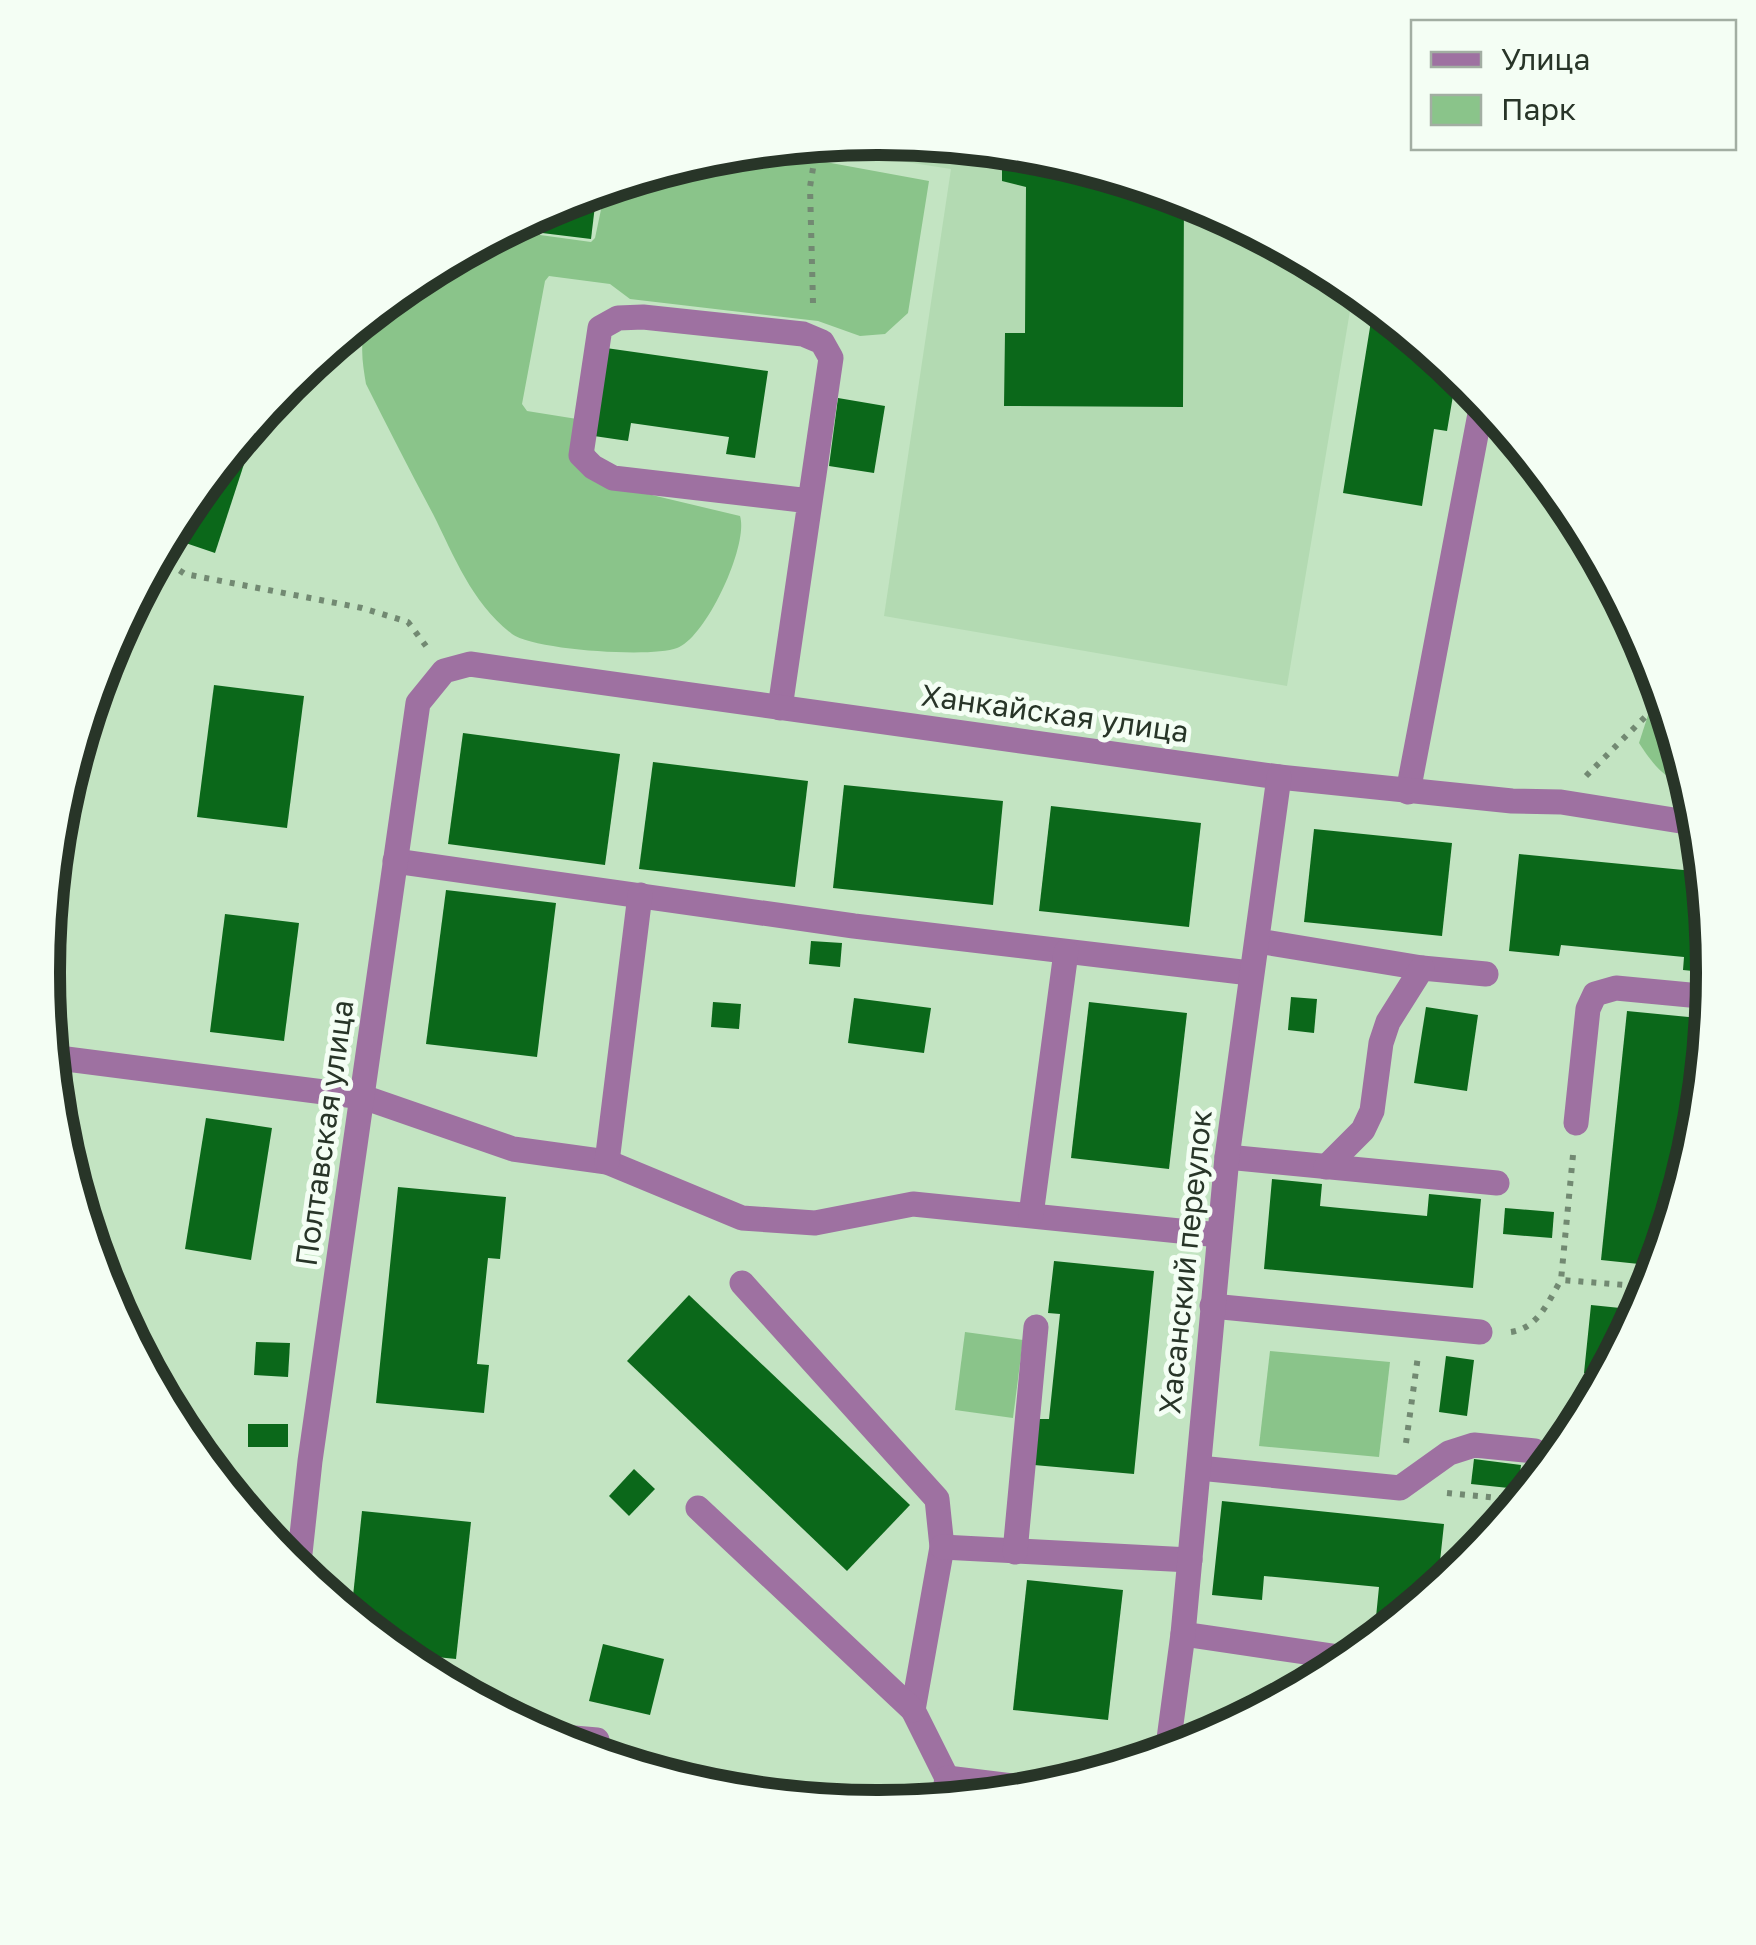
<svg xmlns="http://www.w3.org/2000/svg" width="1756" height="1945" viewBox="0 0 1756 1945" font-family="'Golos Text',sans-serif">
	<rect width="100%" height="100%" fill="#c3e4c2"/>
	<polygon fill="#b3dab2" points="879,137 1042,153 1198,201 1343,278 1354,287 1287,686 884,616 951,169 804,146"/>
	<g fill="#8ac48a">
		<path d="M823,142L820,161L929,181L908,313L885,334L860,336L818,321L630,299L610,284L549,276L545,281L522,404L527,411L577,419L614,486L740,516C749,545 706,638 677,648C652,658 533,650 512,634C472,603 455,558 433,514C410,471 388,428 366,384C362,360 357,332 375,310C406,271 495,235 540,210V235L591,242L595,238L606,186L716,153Z"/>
		<path d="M1662,692L1690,786C1665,781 1652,763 1639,743L1650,709Z"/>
		<polygon points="965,1332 1023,1340 1013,1418 955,1410"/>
		<polygon points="1270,1351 1390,1362 1379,1457 1259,1446"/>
	</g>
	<g fill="#0b681a">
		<polygon points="1002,149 1042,153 1184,196 1183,407 1004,406 1005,333 1025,333 1026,187 1002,181"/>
		<polygon points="597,189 591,239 542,233 545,208"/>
		<polygon points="1373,309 1381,310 1443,361 1441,375 1456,378 1447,431 1434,429 1422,506 1343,493"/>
		<polygon points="606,348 768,371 755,458 726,454 729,437 631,423 628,441 594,436"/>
		<polygon points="838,398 885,406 874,473 829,466"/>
		<polygon points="260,415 215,553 168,537 184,508"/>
		<polygon points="214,685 304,696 287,828 197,817"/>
		<polygon points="463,733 620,754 605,865 448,844"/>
		<polygon points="653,762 808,781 795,887 639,869"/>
		<polygon points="844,785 1003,801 993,905 833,888"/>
		<polygon points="1051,806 1201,823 1189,927 1039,911"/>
		<polygon points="1314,829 1452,843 1442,936 1304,922"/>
		<polygon points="1519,854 1704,872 1713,973 1683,970 1684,957 1561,945 1559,956 1509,951"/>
		<polygon points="446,890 556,903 537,1057 426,1044"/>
		<polygon points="225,914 299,923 284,1041 210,1032"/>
		<polygon points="811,941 842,943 840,967 809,964"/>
		<polygon points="1291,997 1317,999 1314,1033 1288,1030"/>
		<polygon points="854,998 931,1008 924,1053 848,1043"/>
		<polygon points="713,1002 741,1004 739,1029 711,1027"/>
		<polygon points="1089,1002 1187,1013 1169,1169 1071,1158"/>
		<polygon points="1426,1007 1478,1015 1467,1091 1414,1083"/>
		<polygon points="1627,1011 1709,1019 1697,1136 1658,1266 1601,1260"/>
		<polygon points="206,1118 272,1128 251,1260 185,1249"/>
		<polygon points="1272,1179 1322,1184 1320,1206 1340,1208 1427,1216 1429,1194 1481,1199 1473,1288 1264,1269"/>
		<polygon points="398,1187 506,1197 500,1259 488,1258 477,1364 489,1365 484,1413 376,1403"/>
		<polygon points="1505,1208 1554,1212 1552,1238 1503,1234"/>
		<polygon points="1054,1261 1154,1271 1134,1474 1034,1465 1039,1419 1049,1419 1060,1314 1048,1313"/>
		<polygon points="689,1295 910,1505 847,1571 627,1361"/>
		<polygon points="1591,1305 1640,1310 1593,1399 1595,1374 1584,1373"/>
		<polygon points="256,1342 290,1343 288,1377 254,1375"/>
		<polygon points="1446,1356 1474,1360 1467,1416 1439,1412"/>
		<rect x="248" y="1424" width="40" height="23"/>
		<polygon points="1474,1459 1521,1465 1518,1489 1471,1484"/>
		<polygon points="634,1469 655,1489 629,1516 609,1496"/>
		<polygon points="1222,1501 1444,1524 1437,1589 1400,1619 1376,1617 1379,1587 1264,1576 1262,1600 1212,1595"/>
		<polygon points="362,1511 471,1522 456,1659 397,1653 351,1615"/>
		<polygon points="1027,1580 1123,1590 1108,1720 1013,1710"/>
		<polygon points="603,1644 664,1659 650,1715 589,1701"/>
		<polygon points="690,1782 794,1795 793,1800 714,1792"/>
	</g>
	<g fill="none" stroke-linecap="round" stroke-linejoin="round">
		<g stroke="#728972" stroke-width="6" stroke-dasharray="5 8" stroke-linecap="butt">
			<polyline points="813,303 810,187 817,143"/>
			<polyline points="158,556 185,574 362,608 408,622 426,646"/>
			<polyline points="1586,776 1664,698"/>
			<polyline points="1573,1155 1561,1280 1651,1287"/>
			<path d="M1511,1332C1538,1328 1548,1302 1561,1280"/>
			<polyline points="1406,1443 1418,1356"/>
			<polyline points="1447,1493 1520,1500"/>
		</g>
		<g stroke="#9e71a1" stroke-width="25">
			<polyline points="780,708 831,358 822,342 803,334 643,317 618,318 600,328 581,455 593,467 613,478 810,501"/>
			<polyline points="1408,792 1483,398"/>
			<polyline points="395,861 854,926 1250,973"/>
			<polyline points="1258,941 1422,968 1486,974"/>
			<polyline points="51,1057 363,1097 513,1149 607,1162 742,1218 815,1223 913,1204 1219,1235"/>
			<polyline points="1576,1123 1588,1009 1595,994 1616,988 1711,997"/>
			<polyline points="1227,1157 1497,1183"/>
			<polyline points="607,1162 640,895"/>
			<polyline points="1326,1167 1363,1130 1372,1111 1381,1043 1388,1022 1422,968"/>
			<polyline points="1031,1215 1066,952"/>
			<polyline points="742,1283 937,1499 942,1547 913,1710 947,1778 943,1802"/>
			<polyline points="1212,1306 1480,1332"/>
			<polyline points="1199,1468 1400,1488 1449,1453 1474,1445 1535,1451"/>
			<polyline points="698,1508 913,1710"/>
			<polyline points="942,1547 1190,1560"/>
			<polyline points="1015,1552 1036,1327"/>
			<polyline points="298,1572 310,1461 418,703 444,671 470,664 1279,777 1512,801 1561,802 1699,824"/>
			<polyline points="1183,1634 1353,1659"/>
			<polyline points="540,1735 597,1740"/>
			<polyline points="1167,1754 1183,1634 1227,1157 1279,777"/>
			<polyline points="947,1778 1046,1790"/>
		</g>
	</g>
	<g text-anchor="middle" stroke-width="10" stroke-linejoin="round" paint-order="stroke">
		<g font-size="30" fill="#283528" stroke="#f4fef4">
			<text transform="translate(1055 714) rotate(8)" y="10">Ханкайская улица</text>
			<text transform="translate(325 1133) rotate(-82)" y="10">Полтавская улица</text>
			<text transform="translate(1186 1262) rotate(-84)" y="10">Хасанский переулок</text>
		</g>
	</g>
	<path d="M0 0H1756V1945H0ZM877 155H879A817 817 0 0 1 1696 972V973A817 817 0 0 1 879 1790H877A817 817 0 0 1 60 973V972A817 817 0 0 1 877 155Z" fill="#f4fef4" fill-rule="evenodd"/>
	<path fill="none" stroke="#283528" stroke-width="12" d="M877 155H879A817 817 0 0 1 1696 972V973A817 817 0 0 1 879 1790H877A817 817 0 0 1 60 973V972A817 817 0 0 1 877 155Z"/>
	<rect x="1411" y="20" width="325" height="130" fill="#f4fef4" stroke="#a2aea2" stroke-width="2.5"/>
	<rect x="1431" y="52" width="50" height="15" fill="#9e71a1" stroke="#a2aea2" stroke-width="2.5"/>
	<text x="1501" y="70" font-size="30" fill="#283528">Улица</text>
	<rect x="1431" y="95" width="50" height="30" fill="#8ac48a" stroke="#a2aea2" stroke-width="2.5"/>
	<text x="1501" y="120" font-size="30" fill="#283528">Парк</text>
</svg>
